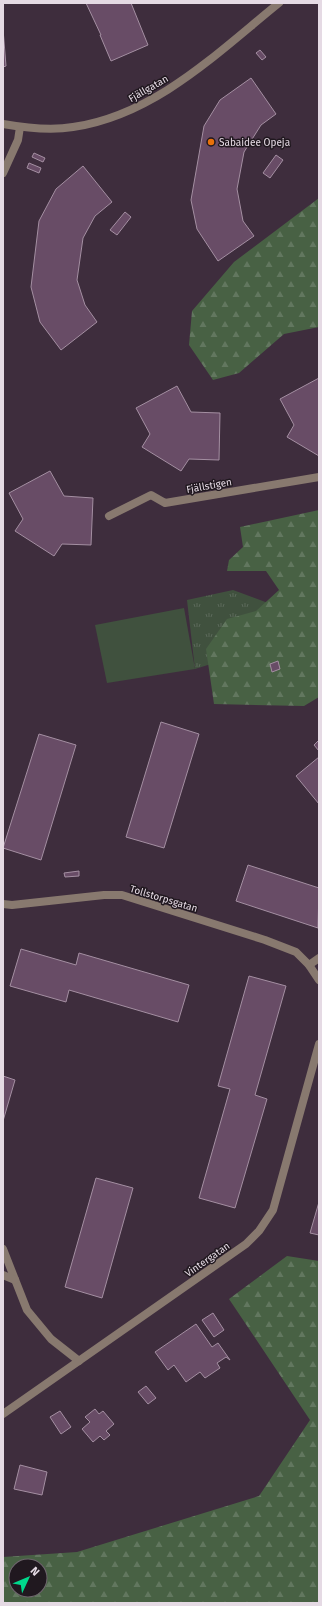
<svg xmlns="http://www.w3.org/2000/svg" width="322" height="1606" viewBox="0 0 322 1606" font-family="'Fira Sans',sans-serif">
	<defs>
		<pattern id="grass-tufts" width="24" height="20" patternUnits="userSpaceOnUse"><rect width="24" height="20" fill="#40513e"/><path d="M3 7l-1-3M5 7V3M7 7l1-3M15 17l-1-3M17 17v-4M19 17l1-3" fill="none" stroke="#5b695a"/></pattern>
		<pattern id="forest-firs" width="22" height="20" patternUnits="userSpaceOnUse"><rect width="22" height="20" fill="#486144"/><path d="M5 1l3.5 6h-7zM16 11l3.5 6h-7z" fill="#62775f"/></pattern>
	</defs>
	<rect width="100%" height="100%" fill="#3e2d3d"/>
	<polygon fill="url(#grass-tufts)" points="233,590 292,612 252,651 195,669 187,600"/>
	<g fill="url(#forest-firs)" fill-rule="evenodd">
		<polygon points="319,198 319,327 284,334 239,373 213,380 189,345 192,311 234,262"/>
		<polygon points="319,510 319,697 304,706 214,704 206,649 227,619 256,611 279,590 266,571 227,571 229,560 243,547 240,527"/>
		<path d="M287,1256L319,1261V1603H3V1557L77,1552L259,1496L310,1420L229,1299ZM16,1566H40V1590H16Z"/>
	</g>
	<polygon fill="#40513e" points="184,608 195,669 107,683 95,625"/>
	<g fill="#684c66" stroke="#a48fa2">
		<polygon points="86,3 131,3 148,45 111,61 100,35 101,35"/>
		<polygon points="3,29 6,66 3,67"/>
		<polygon points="260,50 266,57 262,60 256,53"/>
		<polygon points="251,78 276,114 261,125 244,152 237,189 243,221 254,236 218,261 197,229 191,200 204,126 220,100"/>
		<polygon points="34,153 45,158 43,162 32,157"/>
		<polygon points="276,155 283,160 270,178 263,173"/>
		<polygon points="29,163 41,168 39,173 27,168"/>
		<polygon points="83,166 112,202 95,216 83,238 77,280 85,305 97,322 61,350 40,322 31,287 39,221 56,189"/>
		<polygon points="125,212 131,217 117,235 110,230"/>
		<polygon points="319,378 319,456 287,437 294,425 280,399"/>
		<polygon points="177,386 191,412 220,413 219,460 189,459 181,471 142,447 150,434 136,408"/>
		<polygon points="50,471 64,496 93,498 91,545 62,544 54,556 15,531 23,519 9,493"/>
		<polygon points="278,661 280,669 272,672 270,664"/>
		<polygon points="161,722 199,734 164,848 126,837"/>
		<polygon points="39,734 76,745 41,860 3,848"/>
		<polygon points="319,740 319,751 314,745"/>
		<polygon points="319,757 319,804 296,776"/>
		<polygon points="248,865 319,888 318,928 236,901"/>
		<polygon points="79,871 79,876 65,877 64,873"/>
		<polygon points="21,949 76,965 79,953 189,985 178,1022 69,990 66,1002 10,986"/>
		<polygon points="249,976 286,986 255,1095 267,1099 235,1208 199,1198 230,1089 218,1086"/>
		<polygon points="3,1076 15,1080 3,1121"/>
		<polygon points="96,1178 133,1188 102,1298 65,1287"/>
		<polygon points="319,1202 319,1235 310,1233"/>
		<polygon points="213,1313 224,1330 214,1337 202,1320"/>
		<polygon points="196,1324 212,1347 218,1343 230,1360 226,1357 217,1363 220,1368 205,1378 200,1372 186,1382 174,1365 168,1370 155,1352"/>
		<polygon points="146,1386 156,1398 148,1404 138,1392"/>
		<polygon points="95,1409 99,1414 103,1411 114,1424 106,1431 110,1435 104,1440 100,1436 93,1442 82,1429 90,1422 85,1417"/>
		<polygon points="60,1411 71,1427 61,1434 50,1417"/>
		<polygon points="20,1465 47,1472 42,1495 14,1489"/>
	</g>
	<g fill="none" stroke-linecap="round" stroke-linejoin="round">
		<g stroke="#88796f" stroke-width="8">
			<polyline points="3,173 18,140 20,127"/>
			<polyline points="3,1249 27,1310 51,1339 79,1361"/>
			<polyline points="3,1275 15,1280"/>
		</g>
		<g stroke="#88796f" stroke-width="8">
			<polyline points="109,516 151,495 165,503 319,477"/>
			<polyline points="3,904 12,905 104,895 122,895 265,940 296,952 309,965 319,980"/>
			<polyline points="309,965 319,958"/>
			<polyline points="3,1414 246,1244 259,1231 273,1210 319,1044"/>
		</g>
		<path stroke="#88796f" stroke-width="8" d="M3,124C26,128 50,131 73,127C155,115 217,53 279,3"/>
	</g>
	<circle fill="#e8710a" stroke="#20181f" stroke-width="1.5" cx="211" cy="142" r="4"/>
	<g text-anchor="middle" stroke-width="3" stroke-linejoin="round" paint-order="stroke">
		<g font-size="10" fill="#e5dae4" stroke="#20181f">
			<text transform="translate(148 88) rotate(-30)" y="4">Fjällgatan</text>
			<text transform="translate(209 485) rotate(-10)" y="4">Fjällstigen</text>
			<text transform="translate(164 898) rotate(17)" y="4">Tollstorpsgatan</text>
			<text transform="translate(207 1259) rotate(-35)" y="4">Vintergatan</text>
		</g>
		<g font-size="10" fill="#e5dae4" stroke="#20181f" text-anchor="start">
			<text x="219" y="146">Sabaidee Opeja</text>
		</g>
	</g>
	<rect width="322" height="1606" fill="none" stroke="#e5dae4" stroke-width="8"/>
	<g transform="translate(28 1578) rotate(46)"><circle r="19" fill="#20181f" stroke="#6f666e"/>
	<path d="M0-3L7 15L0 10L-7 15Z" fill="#00d98c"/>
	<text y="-6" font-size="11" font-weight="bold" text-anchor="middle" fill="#e5dae4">N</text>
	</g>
</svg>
